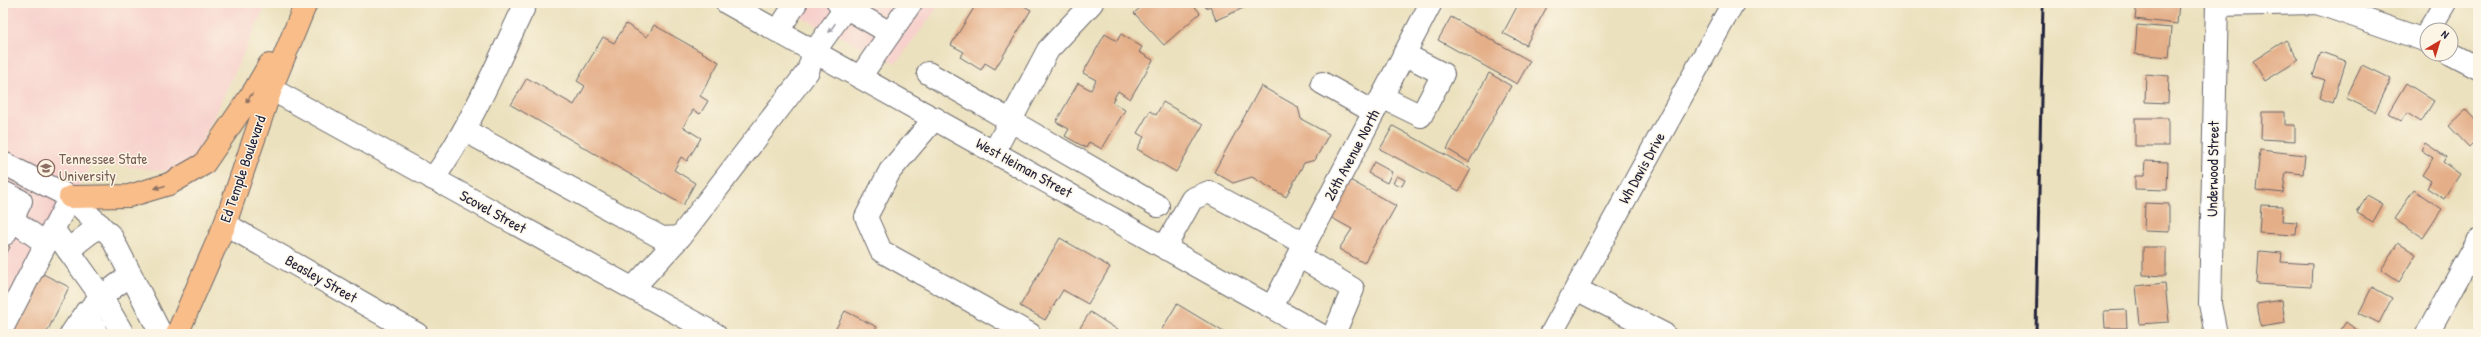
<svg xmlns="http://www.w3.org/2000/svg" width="2481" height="337" viewBox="0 0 2481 337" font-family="'Patrick Hand',sans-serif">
	<rect width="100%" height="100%" fill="#fcf5e5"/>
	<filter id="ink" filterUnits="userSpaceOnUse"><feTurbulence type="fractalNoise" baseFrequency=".025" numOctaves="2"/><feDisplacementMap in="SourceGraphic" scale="8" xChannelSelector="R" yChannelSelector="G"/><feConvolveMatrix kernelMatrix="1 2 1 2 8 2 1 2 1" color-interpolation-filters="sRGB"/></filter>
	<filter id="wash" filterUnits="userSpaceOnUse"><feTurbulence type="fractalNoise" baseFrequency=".012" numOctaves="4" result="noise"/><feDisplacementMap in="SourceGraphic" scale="16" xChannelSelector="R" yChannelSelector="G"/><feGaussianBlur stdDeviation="0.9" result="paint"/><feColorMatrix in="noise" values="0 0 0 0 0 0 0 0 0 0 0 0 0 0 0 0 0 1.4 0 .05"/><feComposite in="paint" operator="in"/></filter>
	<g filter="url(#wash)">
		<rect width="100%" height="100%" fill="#ebe1be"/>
		<g fill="#f7d0cc">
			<polygon points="3,3 267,3 187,174 92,162 3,333"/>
			<polygon points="771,3 941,3 896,63"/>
		</g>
		<g id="blocks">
			<g fill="#e4ae88">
				<polygon points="977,3 1019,3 1031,10 995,69 985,63 981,70 960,57 964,52 951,45"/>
				<polygon points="1146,3 1192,3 1200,13 1164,45 1134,13"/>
				<polygon points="1204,3 1255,3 1216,20 1210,6 1206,8"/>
				<polygon points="1519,3 1549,3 1526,45 1503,33"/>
				<polygon points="2137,3 2179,3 2177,24 2135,19"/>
				<polygon points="1451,17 1530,61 1517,84 1438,40"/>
				<polygon points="626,24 647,37 654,25 719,62 700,96 708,101 700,114 693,110 683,127 701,138 687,161 681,157 674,170 695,183 683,205 511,105 527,78 574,105 585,86 577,81 603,37 614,43"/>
				<polygon points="2137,25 2172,28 2169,57 2135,54"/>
				<polygon points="1105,34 1117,41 1121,34 1142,47 1139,52 1153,60 1130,99 1118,91 1112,102 1125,110 1102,149 1089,142 1086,148 1065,136 1069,129 1056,122 1078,83 1091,90 1096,80 1083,73"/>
				<polygon points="2286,40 2299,60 2265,81 2253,61"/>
				<polygon points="2321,52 2346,61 2333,103 2319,98 2325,80 2313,76"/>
				<polygon points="2362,65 2391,79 2375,112 2346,98"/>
				<polygon points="1489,73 1511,86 1469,162 1447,149"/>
				<polygon points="2146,74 2169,76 2168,103 2145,102"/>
				<polygon points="2406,83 2434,101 2421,122 2407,113 2401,121 2388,113"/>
				<polygon points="1261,86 1298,107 1301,119 1329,134 1315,160 1304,163 1286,197 1252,177 1233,183 1214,172"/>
				<polygon points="1163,102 1203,125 1176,172 1137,149 1144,137 1137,133 1150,111 1156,115"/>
				<polygon points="2466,110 2478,123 2478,138 2469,147 2449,126"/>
				<polygon points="2262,112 2285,112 2285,125 2295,125 2295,141 2261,139"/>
				<rect x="2135" y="118" width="33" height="28"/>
				<polygon points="1393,126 1471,169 1459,191 1380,149"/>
				<polygon points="2425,143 2446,157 2443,162 2460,174 2444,199 2427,188 2431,181 2422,175 2433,158 2421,150"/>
				<polygon points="2260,150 2305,155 2303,174 2286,172 2283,193 2256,190"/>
				<polygon points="2145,161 2168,162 2167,190 2135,189 2135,176 2144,176"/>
				<polygon points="1374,162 1392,172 1387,183 1368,173"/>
				<polygon points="1397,176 1405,180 1402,186 1393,183"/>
				<polygon points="1350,180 1396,206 1364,263 1339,249 1352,229 1330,217"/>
				<polygon points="2414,190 2442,209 2423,238 2394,219"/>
				<polygon points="2367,195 2383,204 2373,222 2357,213"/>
				<polygon points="2145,203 2169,204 2169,232 2144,231"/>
				<polygon points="2261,205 2283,206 2282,221 2297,222 2296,235 2259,233"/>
				<polygon points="1060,238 1110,267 1088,304 1063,290 1045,320 1020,306"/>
				<polygon points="3,243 10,247 3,260"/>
				<polygon points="2398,243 2416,254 2399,282 2381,270"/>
				<polygon points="2143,247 2166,247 2166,276 2143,275"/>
				<polygon points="2259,251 2282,253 2281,262 2312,264 2311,287 2257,284"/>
				<polygon points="41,273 69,287 46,334 9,334"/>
				<polygon points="2165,283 2169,322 2140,324 2136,286"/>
				<polygon points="2372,287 2392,298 2379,323 2359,313"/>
				<polygon points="2282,300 2285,323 2261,327 2257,304"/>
				<polygon points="1177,304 1227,334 1159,334"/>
				<polygon points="2126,310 2127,328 2105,328 2104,311"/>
				<polygon points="845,311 877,327 873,334 833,334"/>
				<polygon points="1090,312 1124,334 1076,334"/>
				<polygon points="2346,322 2362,334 2338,334"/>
			</g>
		</g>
	</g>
	<g filter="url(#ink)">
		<use href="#blocks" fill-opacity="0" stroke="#686569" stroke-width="1"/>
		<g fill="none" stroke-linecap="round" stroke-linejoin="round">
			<defs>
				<g id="minor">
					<polyline points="727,3 1319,334"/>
					<polyline points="838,3 890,33"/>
					<polyline points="2217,5 2317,3 2427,41"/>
					<polyline points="2429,30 2445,3"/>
					<polyline points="778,31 796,3"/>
					<polyline points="2451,54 2478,68"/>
					<polyline points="928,73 1158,206"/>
					<polyline points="860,77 911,3"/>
					<polyline points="1322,83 1374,112"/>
					<polyline points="271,89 715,334"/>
					<polyline points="1382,97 1421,116 1443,74 1404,54"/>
					<polyline points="935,118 890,171 866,217 881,251 1030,334"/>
					<polyline points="464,130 662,238 680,237 808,71 814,52 849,3"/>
					<polyline points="994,152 1048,50 1092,3"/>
					<polyline points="3,163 70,197 111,236 161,334"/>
					<path d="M433,179C472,125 497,63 526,3"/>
					<polyline points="3,192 21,201 5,234 3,233"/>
					<polyline points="3,213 45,243"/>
					<polyline points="225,224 417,334"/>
					<polyline points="53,229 101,296 123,334"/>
					<polyline points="1165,247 1192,199 1209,192 1305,244"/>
					<polyline points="68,250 100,225"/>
					<polyline points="1299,256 1353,289 1334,334"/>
					<polyline points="633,288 680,237"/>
					<polyline points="1576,289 1664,334"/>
					<polyline points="1272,307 1431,3"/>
					<polyline points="86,312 97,334"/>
					<polyline points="3,327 70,197"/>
					<path d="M71,334C90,305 103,294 131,275"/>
					<polyline points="1551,334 1733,3"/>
					<polyline points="2216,334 2210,304 2217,3"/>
					<polyline points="2427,334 2478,241"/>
				</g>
				<g id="major">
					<polyline points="70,197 129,196 169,184 204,164 254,91 269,65"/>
					<polyline points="177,334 225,224 271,89 306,3"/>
				</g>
			</defs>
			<use href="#minor" stroke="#686569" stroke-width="24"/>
			<use href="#major" stroke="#686569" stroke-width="24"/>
			<use href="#minor" stroke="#fff" stroke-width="22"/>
			<use href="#major" stroke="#f8bd89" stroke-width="22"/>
			<polyline stroke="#22223b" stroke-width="3" points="2036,334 2043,3"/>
		</g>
		<defs><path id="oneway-solid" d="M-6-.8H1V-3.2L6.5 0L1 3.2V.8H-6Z"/></defs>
		<use fill="#9c9ca7" href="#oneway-solid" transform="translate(832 28) rotate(125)"/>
		<g fill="#8d7062">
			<use href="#oneway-solid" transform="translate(249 98) rotate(125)"/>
			<use href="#oneway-solid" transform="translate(160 187) rotate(165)"/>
		</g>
	</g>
	<defs>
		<symbol id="university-ring" viewBox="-11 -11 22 22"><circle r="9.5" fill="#fcf5e5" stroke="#8d6e63" stroke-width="1.5"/><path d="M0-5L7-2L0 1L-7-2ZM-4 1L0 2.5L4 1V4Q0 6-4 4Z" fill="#8d6e63"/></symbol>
	</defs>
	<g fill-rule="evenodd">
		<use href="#university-ring" x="36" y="158" width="20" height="20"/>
	</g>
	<g text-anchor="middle" stroke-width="3" stroke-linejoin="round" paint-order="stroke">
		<g font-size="15" fill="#22223b" stroke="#fcf5e5">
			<text transform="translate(1352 155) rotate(-62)" y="5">26th Avenue North</text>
			<text transform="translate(1024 168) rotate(29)" y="5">West Heiman Street</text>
			<text transform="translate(1642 168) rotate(-61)" y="5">Wh Davis Drive</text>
			<text transform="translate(243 169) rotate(-71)" y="5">Ed Temple Boulevard</text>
			<text transform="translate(2213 169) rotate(-89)" y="5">Underwood Street</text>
			<text transform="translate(493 212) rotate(29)" y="5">Scovel Street</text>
			<text transform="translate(321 279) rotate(30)" y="5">Beasley Street</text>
		</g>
		<g font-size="15" fill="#785e54" stroke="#fcf5e5" text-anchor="start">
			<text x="59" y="164">Tennessee State<tspan x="59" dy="17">University</tspan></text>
		</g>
	</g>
	<rect width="2481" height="337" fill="none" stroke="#fcf5e5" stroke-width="16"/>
	<g transform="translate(2439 42) rotate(38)"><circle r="19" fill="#fcf5e5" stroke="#a5a1a1"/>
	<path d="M0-3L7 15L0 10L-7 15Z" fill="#c8321e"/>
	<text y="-6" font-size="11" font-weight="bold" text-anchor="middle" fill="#22223b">N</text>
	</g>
</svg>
